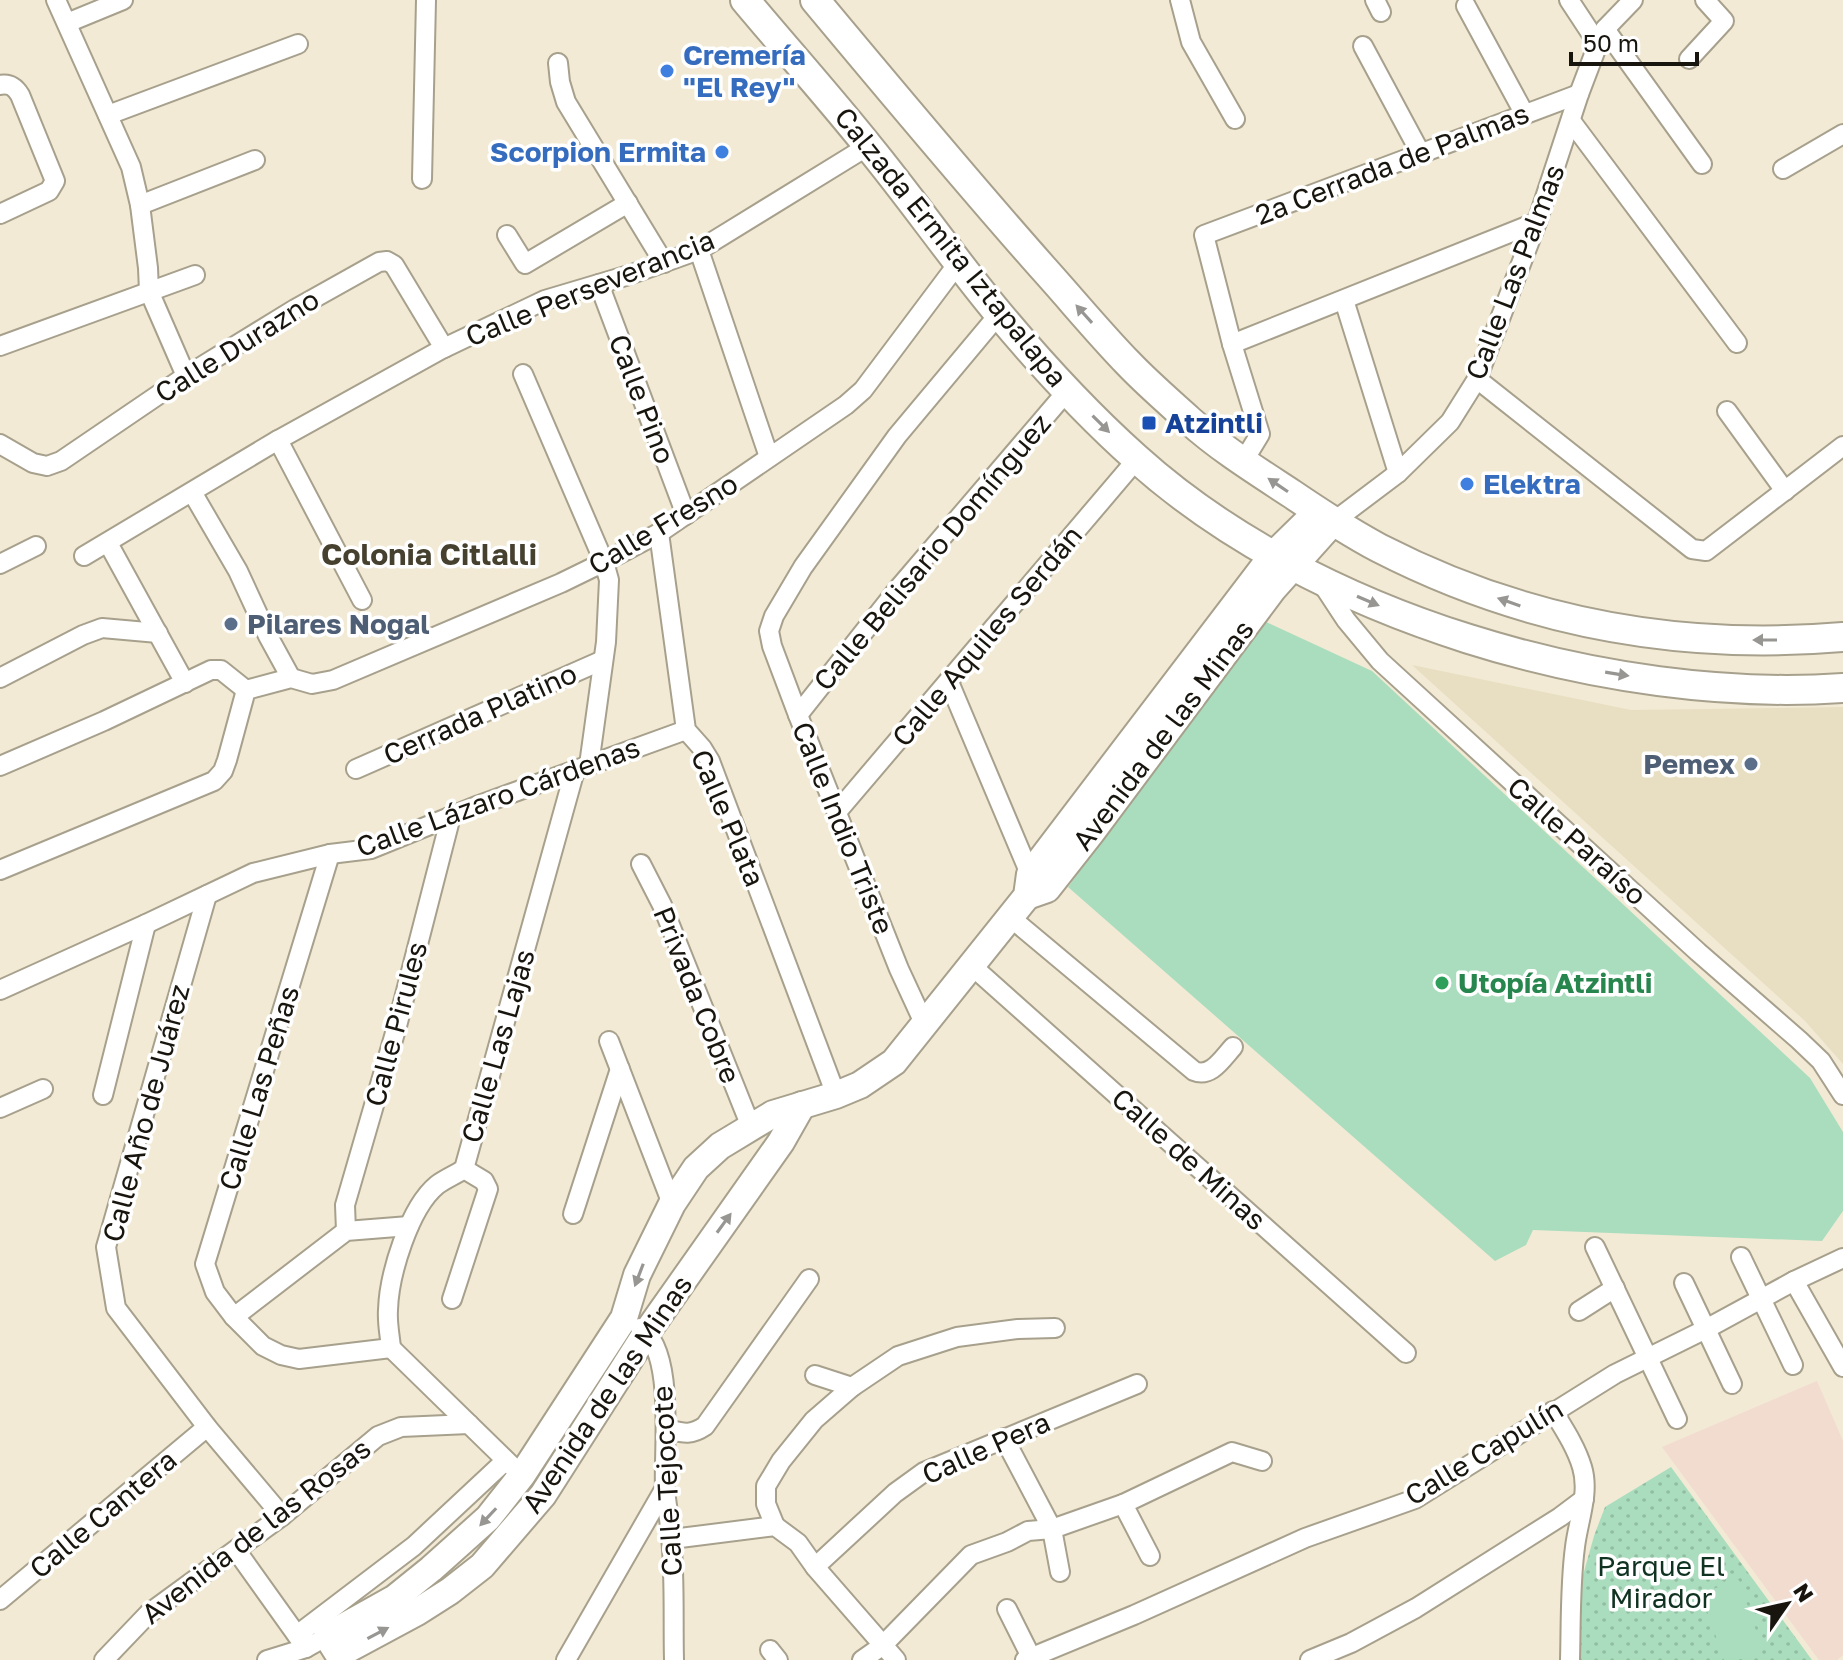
<svg xmlns="http://www.w3.org/2000/svg" width="1843" height="1660" viewBox="0 0 1843 1660" font-family="'Golos Text',sans-serif">
	<defs>
		<pattern id="park-dots" width="8" height="8" patternUnits="userSpaceOnUse" patternTransform="scale(2)"><rect width="8" height="8" fill="#aaddbe"/><path d="M2 2h.1M6 6h.1" fill="none" stroke="#92bda2" stroke-width="1.8" stroke-linecap="round"/></pattern>
	</defs>
	<rect width="100%" height="100%" fill="#f2ead5"/>
	<polygon fill="#e8dec2" points="1412,665 1631,710 1843,707 1843,1064 1805,1021"/>
	<polygon fill="#f2dbcf" points="1817,1381 1843,1441 1843,1655 1837,1660 1819,1660 1662,1447"/>
	<polygon fill="url(#park-dots)" points="1671,1467 1812,1660 1581,1660 1579,1653 1576,1600 1594,1536 1605,1507"/>
	<g fill="#aaddbe">
		<polygon points="1264,621 1372,671 1810,1078 1843,1132 1843,1211 1822,1241 1533,1230 1526,1245 1495,1261 1068,887"/>
		<polygon points="1739,1580 1763,1651 1738,1660 1724,1660 1701,1593"/>
	</g>
	<g fill="none" stroke-linecap="round" stroke-linejoin="round">
		<defs>
			<g id="street">
				<polyline points="56,0 131,167 140,205 148,268 149,291 186,376"/>
				<polyline points="1180,0 1191,42 1235,119"/>
				<polyline points="1375,0 1381,12"/>
				<polyline points="1569,0 1598,44"/>
				<polyline points="1466,6 1524,113"/>
				<polyline points="67,23 123,0"/>
				<polyline points="1605,29 1702,164"/>
				<polyline points="1363,46 1421,154"/>
				<polyline points="1689,59 1724,21 1705,0"/>
				<polyline points="558,63 560,82 566,102 664,263"/>
				<path d="M0,85C10,83 15,87 20,95L55,181L49,191L0,214"/>
				<polyline points="108,115 298,44"/>
				<polyline points="1571,121 1737,343"/>
				<polyline points="1783,169 1843,134"/>
				<polyline points="422,179 426,0"/>
				<polyline points="140,205 255,160"/>
				<polyline points="507,235 525,264 628,203"/>
				<polyline points="699,250 769,457"/>
				<polyline points="599,284 686,515"/>
				<polyline points="1344,300 1398,473"/>
				<polyline points="1232,344 1537,222"/>
				<polyline points="0,346 195,275"/>
				<polyline points="523,374 604,562 609,580 606,642 589,765"/>
				<polyline points="1477,379 1692,549 1706,551 1843,446"/>
				<polyline points="1727,411 1785,491"/>
				<polyline points="278,440 362,600"/>
				<polyline points="0,444 33,463 47,466 61,461 186,376 295,309 379,262 387,261 394,265 444,348"/>
				<polyline points="1243,462 1260,434 1232,344 1204,235 1579,94"/>
				<polyline points="192,492 238,571 268,636 291,678"/>
				<polyline points="1333,522 1398,473 1450,422 1477,379 1537,222 1579,94 1598,44 1605,29 1633,0"/>
				<polyline points="659,533 686,730 702,748 710,761 836,1095"/>
				<polyline points="108,543 185,683"/>
				<polyline points="84,556 278,440 444,348 545,300 629,275 699,250 868,146"/>
				<polyline points="0,564 36,546"/>
				<polyline points="1321,582 1346,620 1380,661 1698,952 1799,1040 1821,1061 1843,1095"/>
				<polyline points="0,678 83,635 102,628 158,633"/>
				<polyline points="949,682 1030,874 1036,879"/>
				<polyline points="798,715 897,590 1068,390"/>
				<polyline points="0,766 104,721 211,670 221,670 246,690"/>
				<polyline points="356,769 603,660"/>
				<polyline points="837,812 1137,459"/>
				<polyline points="330,854 205,1264 215,1292 234,1317 263,1346 281,1355 299,1359 391,1348"/>
				<polyline points="641,864 662,905 751,1127"/>
				<polyline points="0,870 214,781 223,771 227,760 246,690 291,678 312,684 333,680 561,583 604,562 659,533 846,405 863,390 959,262"/>
				<polyline points="207,895 106,1247 116,1308 207,1427 282,1516"/>
				<path d="M1011,918L1194,1071C1211,1078 1222,1059 1233,1047"/>
				<polyline points="972,966 1406,1353"/>
				<polyline points="0,990 146,924 253,873 330,854 371,849 479,805 686,730"/>
				<polyline points="924,1023 899,969 798,715 772,646 769,631 774,616 803,567 897,436 999,314"/>
				<polyline points="609,1041 672,1204"/>
				<polyline points="103,1095 146,924"/>
				<polyline points="0,1108 43,1089"/>
				<polyline points="573,1214 620,1069"/>
				<polyline points="346,1231 345,1205 397,1026 451,816"/>
				<polyline points="1595,1247 1677,1419"/>
				<polyline points="1741,1257 1793,1365"/>
				<polyline points="1794,1281 1843,1367"/>
				<polyline points="1684,1283 1732,1384"/>
				<polyline points="452,1299 488,1189 484,1181 464,1169"/>
				<polyline points="1579,1311 1615,1288"/>
				<polyline points="234,1317 346,1231 409,1226"/>
				<path d="M640,1328C676,1350 663,1450 665,1488C666,1504 670,1520 671,1537C675,1577 673,1619 674,1660"/>
				<path d="M391,1348C390,1336 387,1323 388,1310C389,1275 409,1208 437,1185C445,1179 455,1175 464,1169L575,770"/>
				<polyline points="391,1348 514,1468"/>
				<polyline points="815,1375 852,1387"/>
				<path d="M1553,1411C1564,1429 1576,1447 1582,1467C1590,1493 1578,1521 1575,1547C1570,1584 1571,1623 1570,1660"/>
				<path d="M666,1429C683,1433 690,1436 705,1426L809,1279"/>
				<polyline points="1004,1438 1052,1529 1060,1572"/>
				<polyline points="1123,1504 1150,1556"/>
				<polyline points="775,1526 766,1504 766,1486 781,1461 814,1420 852,1387 898,1356 957,1337 1018,1329 1055,1328"/>
				<polyline points="672,1539 775,1526 798,1543 815,1567 896,1660"/>
				<polyline points="236,1550 306,1648"/>
				<polyline points="815,1567 895,1493 924,1472 1137,1384"/>
				<polyline points="0,1600 207,1427"/>
				<polyline points="1007,1609 1031,1657"/>
				<polyline points="297,1635 414,1546 505,1461"/>
				<polyline points="770,1650 778,1660"/>
				<polyline points="104,1660 148,1614 282,1516 378,1436 401,1427 469,1424"/>
				<polyline points="267,1660 306,1648 315,1643"/>
				<polyline points="566,1660 665,1488"/>
				<polyline points="862,1660 882,1646 971,1555 1007,1542 1028,1531 1052,1529 1123,1504 1232,1452 1262,1461"/>
				<polyline points="1025,1660 1134,1615 1305,1538 1415,1499 1615,1374 1706,1329 1794,1281 1843,1258"/>
				<polyline points="1310,1660 1351,1643 1416,1608 1560,1517 1584,1499"/>
			</g>
			<g id="secondary">
				<polyline points="1027,896 1047,889 1091,833 1273,589 1333,522"/>
				<polyline points="339,1654 417,1612 450,1591 482,1566 543,1495 647,1332 781,1142 802,1105"/>
				<polyline points="342,1660 327,1636 395,1598 431,1569 488,1518 522,1475 624,1318 637,1275 672,1204 696,1168 720,1146 773,1114 836,1095 860,1085 894,1062 1027,896 1030,874 1272,556 1318,511"/>
			</g>
			<g id="primary">
				<path d="M745,0C786,49 829,97 869,147C914,202 954,260 999,314C1040,363 1089,416 1136,458C1312,617 1609,704 1843,688"/>
				<path d="M815,0C890,90 965,180 1043,268C1071,299 1098,332 1128,363C1147,383 1168,401 1189,420C1220,448 1257,471 1292,494C1320,513 1349,532 1379,548C1525,623 1680,651 1843,637"/>
			</g>
		</defs>
		<use href="#street" stroke="#a7a08c" stroke-width="22"/>
		<use href="#secondary" stroke="#a7a08c" stroke-width="30"/>
		<use href="#primary" stroke="#a7a08c" stroke-width="32"/>
		<use href="#street" stroke="#fff" stroke-width="18"/>
		<use href="#secondary" stroke="#fff" stroke-width="26"/>
		<use href="#primary" stroke="#fff" stroke-width="28"/>
	</g>
	<defs><path id="oneway-solid" d="M-6-.8H1V-3.2L6.5 0L1 3.2V.8H-6Z" transform="scale(2)"/></defs>
	<g fill="#979693">
		<use href="#oneway-solid" transform="translate(1084 314) rotate(-132)"/>
		<use href="#oneway-solid" transform="translate(1101 424) rotate(45)"/>
		<use href="#oneway-solid" transform="translate(1278 485) rotate(-146)"/>
		<use href="#oneway-solid" transform="translate(1368 601) rotate(23)"/>
		<use href="#oneway-solid" transform="translate(1509 602) rotate(-161)"/>
		<use href="#oneway-solid" transform="translate(1765 640) rotate(180)"/>
		<use href="#oneway-solid" transform="translate(1617 674) rotate(9)"/>
		<use href="#oneway-solid" transform="translate(724 1223) rotate(-54)"/>
		<use href="#oneway-solid" transform="translate(639 1275) rotate(111)"/>
		<use href="#oneway-solid" transform="translate(488 1517) rotate(133)"/>
		<use href="#oneway-solid" transform="translate(378 1633) rotate(-28)"/>
	</g>
	<g fill="#3f7fe0" stroke="#fff" stroke-width="3">
		<circle cx="667" cy="71" r="8"/>
		<circle cx="722" cy="152" r="8"/>
		<circle cx="1467" cy="484" r="8"/>
	</g>
	<rect fill="#1a4fb4" stroke="#fff" stroke-width="3" x="1141" y="415" width="16" height="16" rx="4"/>
	<g fill="#5c6f8a" stroke="#fff" stroke-width="3">
		<circle cx="231" cy="624" r="8"/>
		<circle cx="1751" cy="764" r="8"/>
	</g>
	<circle fill="#2e9e5b" stroke="#fff" stroke-width="3" cx="1442" cy="983" r="8"/>
	<g text-anchor="middle" stroke-width="7" stroke-linejoin="round" paint-order="stroke">
		<g font-size="28" font-weight="bold" fill="#366cbe" stroke="#fff" text-anchor="start">
			<text x="683" y="65">Cremería<tspan x="683" dy="32">"El Rey"</tspan></text>
			<text x="706" y="162" text-anchor="end">Scorpion Ermita</text>
			<text x="1483" y="494">Elektra</text>
		</g>
		<g font-size="28" fill="#18150e" stroke="#fff">
			<text transform="translate(1392 164) rotate(-21)" y="10">2ª Cerrada de Palmas</text>
			<text transform="translate(951 247) rotate(51)" y="10">Calzada Ermita Iztapalapa</text>
			<text transform="translate(1515 272) rotate(-69)" y="10">Calle Las Palmas</text>
			<text transform="translate(590 288) rotate(-22)" y="10">Calle Perseverancia</text>
			<text transform="translate(237 346) rotate(-32)" y="10">Calle Durazno</text>
			<text transform="translate(642 399) rotate(69)" y="10">Calle Pino</text>
			<text transform="translate(663 524) rotate(-31)" y="10">Calle Fresno</text>
			<text transform="translate(932 552) rotate(-50)" y="10">Calle Belisario Domínguez</text>
			<text transform="translate(987 636) rotate(-50)" y="10">Calle Aquiles Serdán</text>
			<text transform="translate(480 714) rotate(-24)" y="10">Cerrada Platino</text>
			<text transform="translate(1163 735) rotate(-53)" y="10">Avenida de las Minas</text>
			<text transform="translate(498 797) rotate(-20)" y="10">Calle Lázaro Cárdenas</text>
			<text transform="translate(728 818) rotate(67)" y="10">Calle Plata</text>
			<text transform="translate(843 828) rotate(68)" y="10">Calle Indio Triste</text>
			<text transform="translate(1577 841) rotate(42)" y="10">Calle Paraíso</text>
			<text transform="translate(697 995) rotate(68)" y="10">Privada Cobre</text>
			<text transform="translate(396 1024) rotate(-75)" y="10">Calle Pirules</text>
			<text transform="translate(498 1046) rotate(-74)" y="10">Calle Las Lajas</text>
			<text transform="translate(259 1088) rotate(-73)" y="10">Calle Las Peñas</text>
			<text transform="translate(146 1113) rotate(-75)" y="10">Calle Año de Juárez</text>
			<text transform="translate(1189 1159) rotate(42)" y="10">Calle de Minas</text>
			<text transform="translate(607 1394) rotate(-56)" y="10">Avenida de las Minas</text>
			<text transform="translate(986 1448) rotate(-24)" y="10">Calle Pera</text>
			<text transform="translate(1484 1452) rotate(-31)" y="10">Calle Capulín</text>
			<text transform="translate(667 1481) rotate(-93)" y="10">Calle Tejocote</text>
			<text transform="translate(103 1514) rotate(-40)" y="10">Calle Cantera</text>
			<text transform="translate(256 1531) rotate(-38)" y="10">Avenida de las Rosas</text>
		</g>
		<g font-size="28" font-weight="bold" fill="#164399" stroke="#fff" text-anchor="start">
			<text x="1165" y="433">Atzintli</text>
		</g>
		<g font-size="28" font-weight="bold" fill="#4e5e75" stroke="#fff" text-anchor="start">
			<text x="247" y="634">Pilares Nogal</text>
			<text x="1735" y="774" text-anchor="end">Pemex</text>
		</g>
		<g font-size="28" font-weight="bold" fill="#27864d" stroke="#fff" text-anchor="start">
			<text x="1458" y="993">Utopía Atzintli</text>
		</g>
		<g font-size="28" fill="#103321" stroke="#fff">
			<text x="1661" y="1576">Parque El<tspan x="1661" dy="32">Mirador</tspan></text>
		</g>
		<g font-size="30" font-weight="bold" fill="#46402f" stroke="#fff">
			<text x="429" y="565">Colonia Citlalli</text>
		</g>
	</g>
	<g transform="translate(1787 1604) rotate(56)" stroke="#ffffff" stroke-width="6" paint-order="stroke">
	<path d="M0-6L14 30L0 20L-14 30Z" fill="#18150e"/>
	<text y="-12" font-size="22" font-weight="bold" text-anchor="middle" fill="#18150e">N</text>
	</g>
	<path d="M1571 52v12h126v-12" fill="none" stroke="#18150e" stroke-width="4"/>
	<text x="1583" y="52" font-size="24" fill="#18150e" stroke="#ffffff" stroke-width="6" paint-order="stroke">50 m</text>
</svg>
